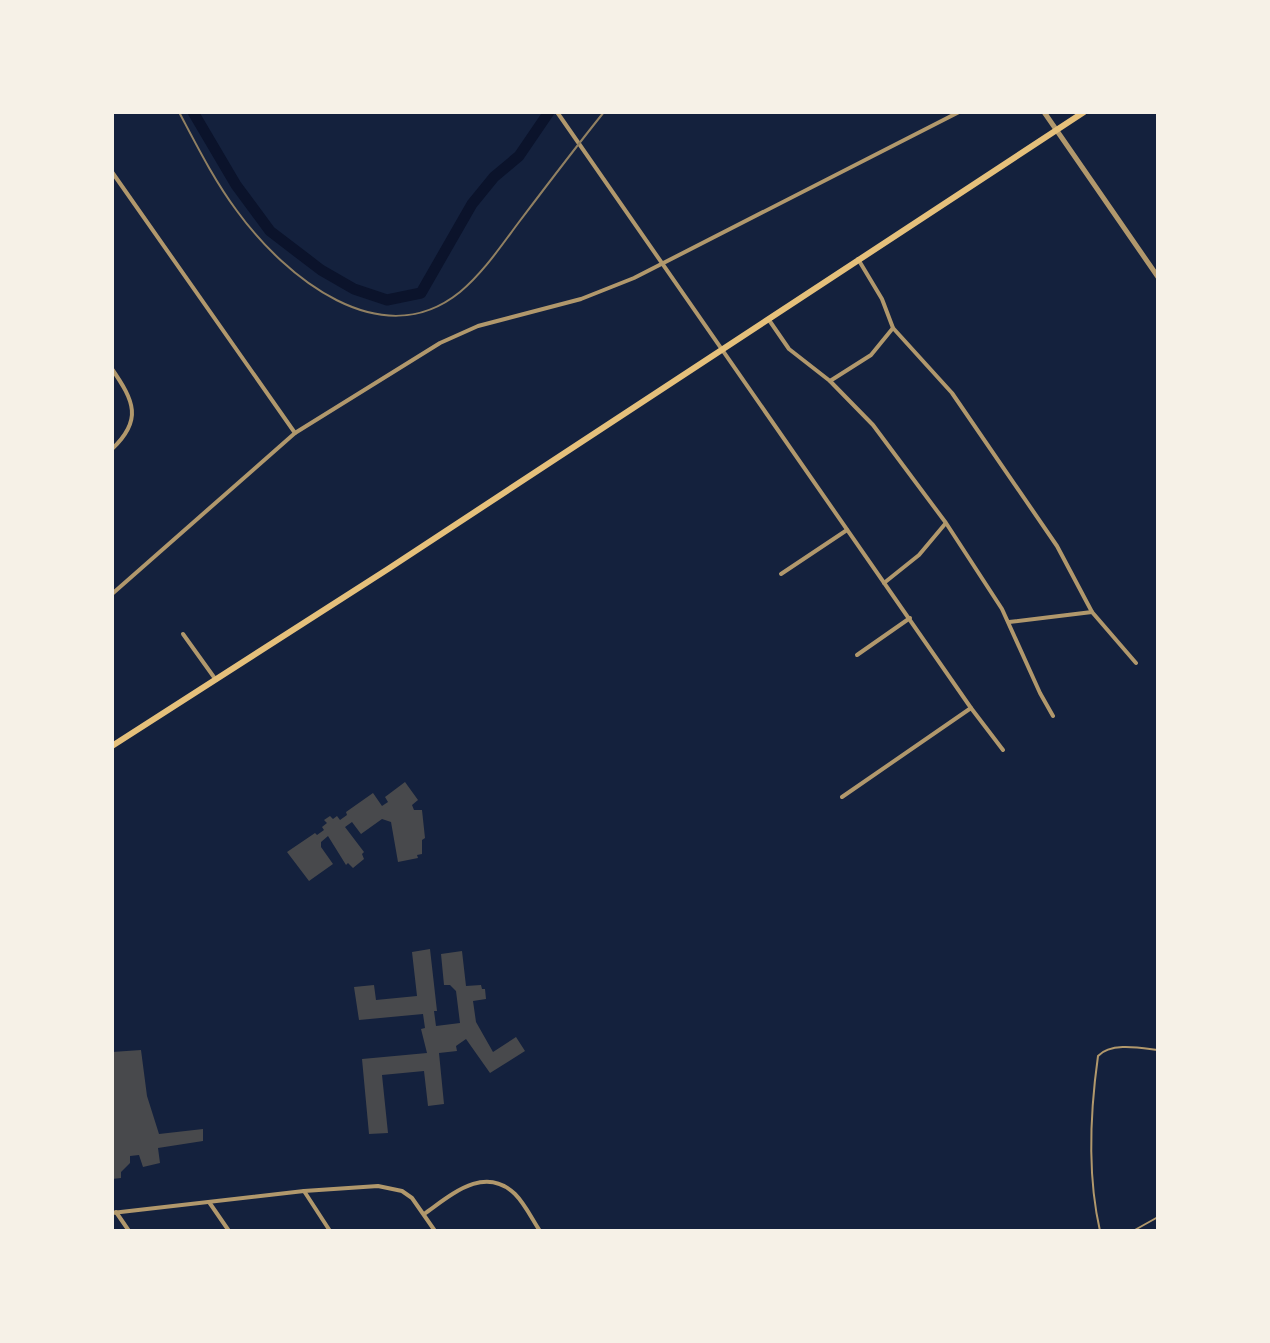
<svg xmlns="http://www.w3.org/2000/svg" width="1270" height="1343" viewBox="0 0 1270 1343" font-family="Cabin,sans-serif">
	<rect width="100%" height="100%" fill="#14213d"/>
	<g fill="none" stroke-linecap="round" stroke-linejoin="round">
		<polyline stroke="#0b132b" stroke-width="11" points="193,112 236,185 270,231 321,270 354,289 387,300 421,293 472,204 494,177 519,156 549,112"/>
	</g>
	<g fill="#48494c">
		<polygon points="405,782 418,800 412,805 414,810 422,810 425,838 422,840 422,854 417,855 418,858 398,862 391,822 382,819 361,834 352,822 345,827 364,852 362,854 364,859 353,868 348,863 346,865 328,836 321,842 321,847 333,864 309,881 287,852 315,833 317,835 324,830 322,827 327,823 324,820 330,816 333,819 337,816 340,820 347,815 346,812 373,793 382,806 388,802 385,797"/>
		<polygon points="430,949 437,1011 434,1011 436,1026 460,1023 456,991 450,985 444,985 441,954 462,951 466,986 481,985 482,989 485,989 486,999 473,1001 476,1022 493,1052 516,1037 525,1051 490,1073 466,1039 456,1046 457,1051 439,1053 444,1104 428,1106 424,1071 382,1075 388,1133 369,1134 362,1059 427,1053 421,1029 425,1028 423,1014 359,1020 354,987 374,985 376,1000 417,996 412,952"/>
		<polygon points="141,1050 147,1096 159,1134 203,1129 203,1141 158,1148 160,1163 143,1167 139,1155 130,1156 130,1163 121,1172 121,1178 112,1179 112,1052"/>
	</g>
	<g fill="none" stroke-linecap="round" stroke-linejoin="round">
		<g stroke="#b1986c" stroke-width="2">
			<path d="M1100,1231C1087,1174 1090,1113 1098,1056C1111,1042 1141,1048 1158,1050"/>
			<polyline points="1133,1231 1158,1217"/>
		</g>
		<g stroke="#b1986c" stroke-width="4">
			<polyline points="557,112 971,708 1003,750"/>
			<polyline points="112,172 295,433"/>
			<polyline points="858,259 882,299 893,328 952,393 1057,546 1092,612 1136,663"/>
			<polyline points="769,320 789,349 830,381 873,425 946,523 1002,609 1040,693 1053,716"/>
			<path d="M112,369C134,401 143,420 112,449"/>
			<polyline points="830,381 871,355 893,328"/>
			<polyline points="781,574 847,530"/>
			<polyline points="884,583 919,555 945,524"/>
			<polyline points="112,594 295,433 440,343 478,326 581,299 634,278 959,112"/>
			<polyline points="1009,622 1092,612"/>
			<polyline points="183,634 216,680"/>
			<polyline points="857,655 910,618"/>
			<polyline points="842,797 971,708"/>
			<polyline points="304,1191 330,1231"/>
			<polyline points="209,1202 229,1231"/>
			<polyline points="116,1212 129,1231"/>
			<polyline points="112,1213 304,1191 378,1186 402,1191 412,1198 435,1231"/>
			<path d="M424,1214C450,1196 484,1164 515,1194C525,1204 532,1219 540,1231"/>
		</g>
		<polyline stroke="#b1986c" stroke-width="5" points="1044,112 1158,277"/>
		<polyline stroke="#e5c07b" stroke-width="6" points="112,746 388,569 1084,112"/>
		<path stroke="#918062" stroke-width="2" d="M179,112C197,146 214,180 237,211C285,277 381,356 460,292C483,273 501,246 519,222C547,185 575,148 604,112"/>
	</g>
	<rect width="1270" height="1343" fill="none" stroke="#f6f1e7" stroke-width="228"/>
</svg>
